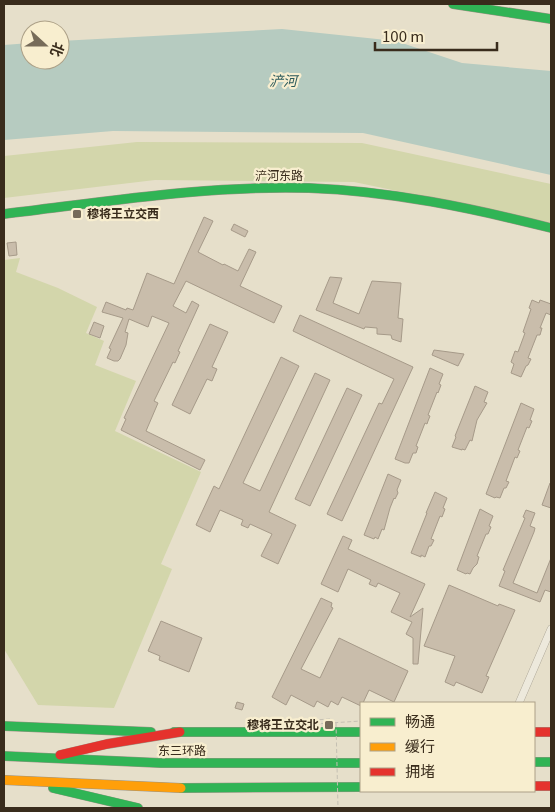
<svg xmlns="http://www.w3.org/2000/svg" width="555" height="812" viewBox="0 0 555 812" font-family="Georgia,'Noto Sans SC',serif">
	<rect width="100%" height="100%" fill="#e6dfca"/>
	<g fill="#d3d6ab">
		<polygon points="137,142 362,143 551,184 551,223 354,182 155,180 4,198 4,156"/>
		<polygon points="20,258 16,272 58,288 97,307 86,333 104,341 95,365 136,381 115,431 201,472 161,564 172,569 114,708 38,705 4,649 4,260"/>
	</g>
	<polygon fill="#b6cbc0" points="282,29 396,41 462,63 551,71 551,175 363,133 113,131 4,140 4,45 30,43 30,60 60,60 60,41"/>
	<g fill="#c9bdab" stroke="#a69a89">
		<polygon points="204,217 213,221 198,252 223,265 224,264 238,271 249,249 256,252 240,286 282,306 274,323 186,281 173,306 186,313 192,301 199,305 178,351 180,352 175,363 173,362 154,401 158,403 146,431 205,460 200,470 121,430 126,419 124,418 169,323 152,316 148,327 129,319 125,332 128,333 126,345 120,359 118,361 114,361 107,358 111,349 109,348 123,318 102,312 106,302 126,310 127,308 133,310 147,273 174,284"/>
		<polygon points="234,224 248,231 245,237 231,230"/>
		<polygon points="16,242 17,255 9,256 7,243"/>
		<polygon points="330,277 342,278 333,303 359,314 372,281 401,283 398,318 403,319 401,342 392,339 391,335 377,334 377,328 365,327 364,329 316,310"/>
		<polygon points="532,300 539,303 540,300 551,304 551,315 546,313 540,328 542,328 540,335 537,335 528,358 531,359 528,365 526,366 521,377 511,373 514,364 511,362 515,351 518,352 525,333 523,332 531,309 529,308"/>
		<polygon points="300,315 413,367 342,521 327,514 379,403 382,404 394,379 293,331"/>
		<polygon points="94,322 104,326 100,338 89,334"/>
		<polygon points="210,324 228,332 212,367 217,369 212,381 207,379 190,414 172,405"/>
		<polygon points="434,350 464,354 458,366 432,355"/>
		<polygon points="281,357 299,366 243,483 260,491 315,373 330,380 269,512 296,525 278,564 261,556 272,534 250,524 248,528 241,525 243,520 220,510 210,532 196,525 214,486 219,489"/>
		<polygon points="430,368 443,374 439,384 441,385 438,393 437,392 428,415 430,416 428,421 427,424 425,423 416,446 418,447 416,453 413,453 409,463 405,463 395,459"/>
		<polygon points="475,386 488,392 484,402 487,403 477,420 472,441 470,440 465,450 462,449 462,450 452,447 456,437 455,436"/>
		<polygon points="347,388 362,395 310,506 295,499"/>
		<polygon points="521,403 534,409 530,420 532,421 529,428 527,427 518,450 520,451 517,458 515,457 506,481 509,482 506,488 504,488 500,498 496,497 495,498 486,494"/>
		<polygon points="388,474 401,480 397,490 398,493 395,499 394,498 390,508 384,530 382,529 378,539 375,537 374,539 364,535"/>
		<polygon points="550,483 551,483 551,508 542,505"/>
		<polygon points="435,492 447,498 443,508 445,509 442,517 440,516 431,539 434,540 431,546 429,546 425,557 421,555 421,557 411,553 427,513 426,513"/>
		<polygon points="480,509 493,516 489,526 491,527 488,534 486,534 477,556 479,557 477,564 473,568 470,574 467,573 466,574 457,570"/>
		<polygon points="526,510 535,513 530,526 535,528 534,532 513,583 537,593 551,558 551,592 545,590 540,602 499,586 505,571 503,570 525,518 523,517"/>
		<polygon points="343,536 352,540 348,549 425,584 410,617 423,608 418,664 413,664 413,638 406,634 412,622 391,612 400,593 378,583 376,587 369,584 371,580 348,569 338,592 321,584"/>
		<polygon points="449,585 498,606 499,604 515,610 486,676 489,677 482,693 456,682 454,686 445,682 455,656 424,646"/>
		<polygon points="321,598 332,603 331,607 333,608 301,669 320,678 339,638 408,671 394,702 369,690 363,703 361,703 361,706 342,697 338,705 331,701 328,707 317,701 314,707 291,695 286,705 272,697"/>
		<polygon points="161,621 202,638 189,672 159,660 160,656 148,651"/>
		<polygon points="237,702 244,704 242,710 235,708"/>
	</g>
	<g fill="none" stroke-linecap="round" stroke-linejoin="round">
		<defs>
			<polyline id="street" points="519,703 551,629"/>
			<g id="fast">
				<polyline points="453,4 551,19"/>
				<path d="M4,214C105,202 207,185 309,188C391,191 472,208 551,228"/>
				<polyline points="4,726 151,732"/>
				<polyline points="174,732 361,732"/>
				<polyline points="4,756 161,763 361,763"/>
				<polyline points="534,762 551,762"/>
				<polyline points="53,788 138,808"/>
				<polyline points="181,788 361,787"/>
			</g>
			<polyline id="slow" points="4,780 181,788"/>
			<g id="jam">
				<polyline points="534,732 551,732"/>
				<polyline points="60,755 107,744 180,732"/>
				<polyline points="534,786 551,786"/>
			</g>
		</defs>
		<use href="#street" stroke="#aaa394" stroke-width="8"/>
		<use href="#fast" stroke="#9a9384" stroke-width="10"/>
		<use href="#slow" stroke="#9a9384" stroke-width="10"/>
		<use href="#jam" stroke="#9a9384" stroke-width="10"/>
		<use href="#street" stroke="#ede9dc" stroke-width="7"/>
		<use href="#fast" stroke="#30b455" stroke-width="9"/>
		<use href="#slow" stroke="#ff9f0a" stroke-width="9"/>
		<use href="#jam" stroke="#e5322d" stroke-width="9"/>
		<g stroke="#c5c0b3" stroke-width="1" stroke-dasharray="4 2.5" stroke-linecap="butt">
			<polyline points="330,719 298,721 299,725 361,721"/>
			<polyline points="336,723 338,808"/>
		</g>
	</g>
	<g fill="#766b59" stroke="#f8eecf" stroke-width="2">
		<rect x="72" y="209" width="10" height="10" rx="2.5"/>
		<rect x="324" y="720" width="10" height="10" rx="2.5"/>
	</g>
	<g text-anchor="middle" stroke-width="4.5" stroke-linejoin="round" paint-order="stroke">
		<g font-size="12" fill="#392c1c" stroke="#f8eecf">
			<text x="279" y="180">浐河东路</text>
			<text x="182" y="755">东三环路</text>
		</g>
		<g font-size="12" font-weight="bold" fill="#392c1c" stroke="#f8eecf" text-anchor="start">
			<text x="87" y="218">穆将王立交西</text>
			<text x="319" y="729" text-anchor="end">穆将王立交北</text>
		</g>
		<g font-size="14" font-style="italic" fill="#2a595a" stroke="#f8eecf">
			<text x="283" y="86">浐河</text>
		</g>
	</g>
	<rect width="555" height="812" fill="none" stroke="#392c1c" stroke-width="10"/>
	<rect x="360" y="702" width="175" height="90" fill="#f8eecf" stroke="#aca087"/>
	<rect x="370" y="718" width="25" height="8" fill="#30b455" stroke="#aca087"/>
	<text x="405" y="727" font-size="15" fill="#392c1c">畅通</text>
	<rect x="370" y="743" width="25" height="8" fill="#ff9f0a" stroke="#aca087"/>
	<text x="405" y="752" font-size="15" fill="#392c1c">缓行</text>
	<rect x="370" y="768" width="25" height="8" fill="#e5322d" stroke="#aca087"/>
	<text x="405" y="777" font-size="15" fill="#392c1c">拥堵</text>
	<g transform="translate(45 45) rotate(111)"><circle r="24" fill="#f8eecf" stroke="#aca087"/>
	<path d="M0-4L9 19L0 12L-9 19Z" fill="#766b59"/>
	<text y="-8" font-size="14" font-weight="bold" text-anchor="middle" fill="#392c1c">北</text>
	</g>
	<path d="M375 42v8h122v-8" fill="none" stroke="#392c1c" stroke-width="2.5"/>
	<text x="382" y="42" font-size="15" fill="#392c1c" stroke="#f8eecf" stroke-width="4" paint-order="stroke">100 m</text>
</svg>
